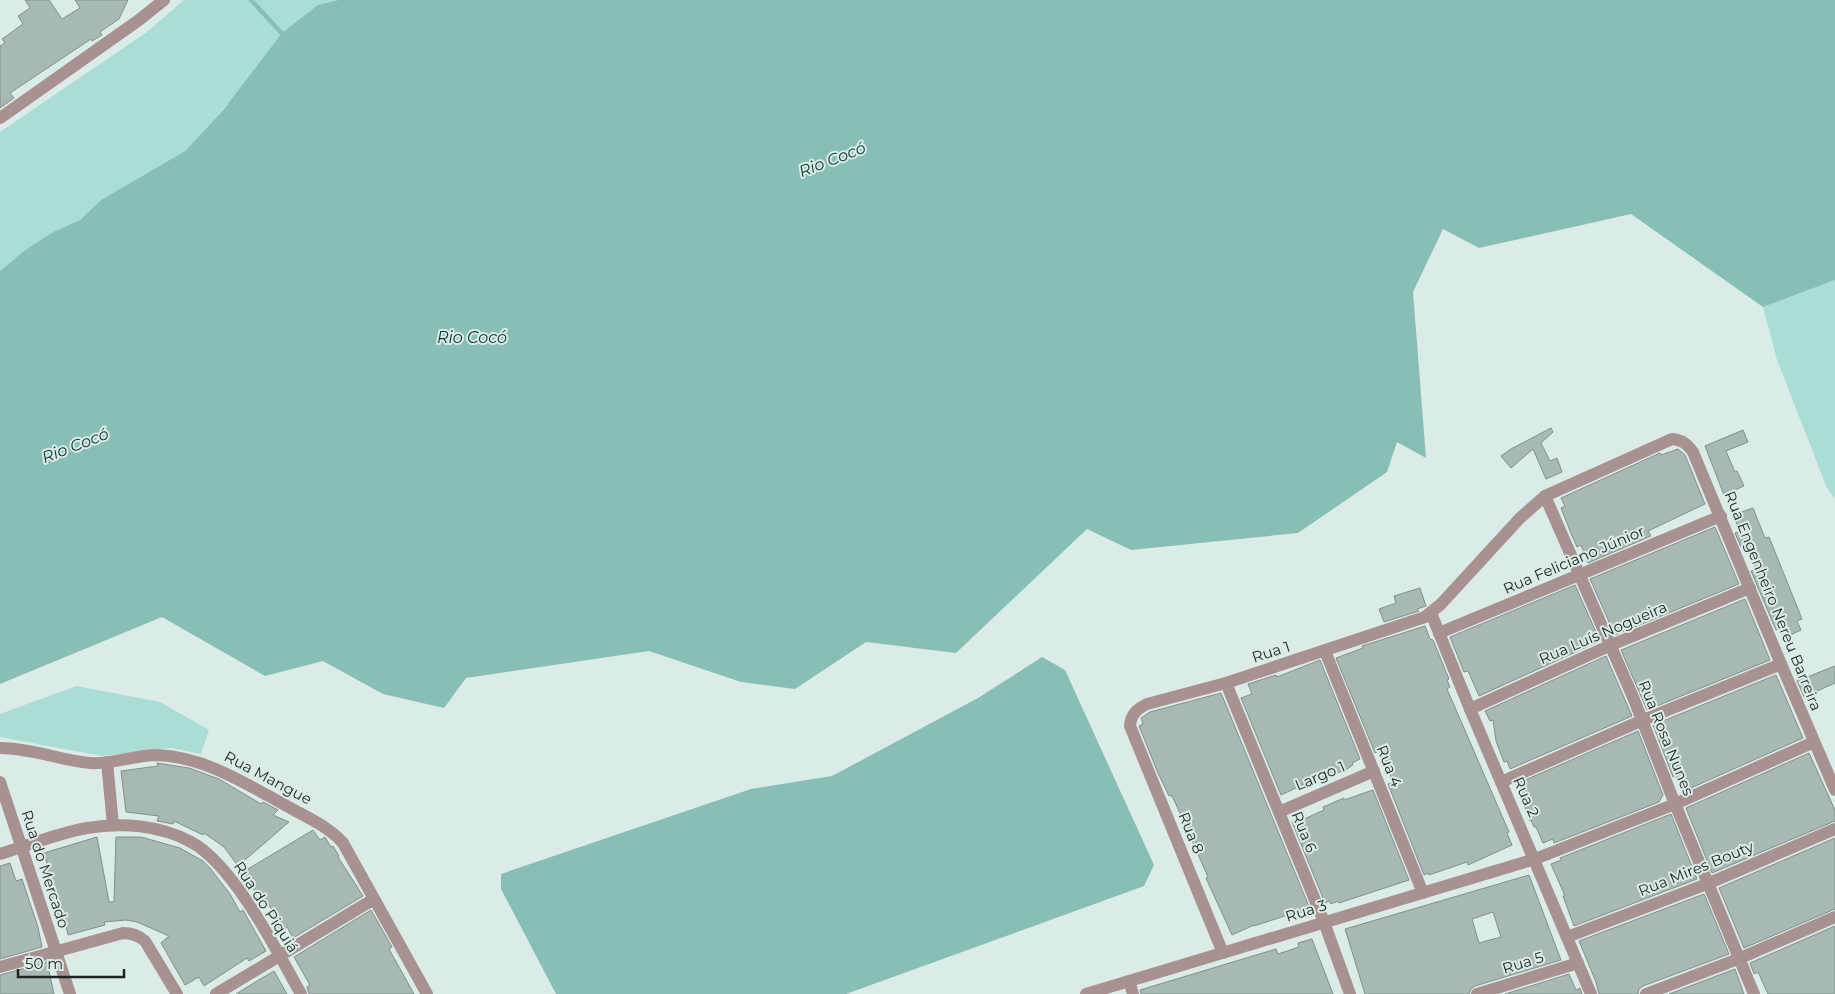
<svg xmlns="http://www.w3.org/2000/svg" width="1835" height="994" viewBox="0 0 1835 994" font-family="Montserrat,sans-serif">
	<rect width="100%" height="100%" fill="#dbebe8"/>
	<g fill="#aaddd3">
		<polygon points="184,0 338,0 318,5 185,151 101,200 80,220 53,232 25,250 0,271 0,132 147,32"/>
		<polygon points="1835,280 1835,499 1827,488 1777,360 1763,307"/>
		<polygon points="76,686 160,702 209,730 201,754 172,748 102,756 0,737 0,714"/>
	</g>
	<g fill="#88bfb5">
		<polygon points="338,0 1835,0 1835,280 1763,307 1631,214 1479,248 1443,229 1413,292 1426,458 1397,442 1387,472 1298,533 1131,550 1087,529 956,653 866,642 795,689 741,682 649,651 466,678 444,708 383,694 323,661 265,676 162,617 0,684 0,271 25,250 53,232 80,220 101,200 185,151 224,109 282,33 318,5"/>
		<polygon points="1042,657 1065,670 1154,865 1144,886 846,994 556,994 501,889 501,874 751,789 832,776 978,698"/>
	</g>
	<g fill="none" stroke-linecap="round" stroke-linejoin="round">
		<polyline stroke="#88bfb5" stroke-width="4.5" points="251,0 286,38"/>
	</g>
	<g fill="#a8b8b4" stroke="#81908d" fill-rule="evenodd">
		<polygon points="25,0 49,0 62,19 80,8 75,0 128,0 119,19 100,32 102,35 92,41 91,39 10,93 14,98 0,108 0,46 5,43 2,39 23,24 18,16 30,8"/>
		<polygon points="1551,428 1553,432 1541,443 1550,461 1557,458 1562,472 1546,479 1533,449 1511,468 1501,456 1511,449"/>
		<polygon points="1743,430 1748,442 1726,451 1735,472 1737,471 1744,486 1724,495 1705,446"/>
		<polygon points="1678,449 1685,455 1705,504 1648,531 1651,536 1588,563 1581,545 1577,547 1570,531 1561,508 1565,506 1561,498 1660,453 1661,455"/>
		<polygon points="1753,508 1765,538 1769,537 1802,619 1797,621 1801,630 1784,638 1780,628 1776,630 1751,571 1756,569 1746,546 1741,547 1735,533 1740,531 1733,515"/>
		<polygon points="1715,527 1739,584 1615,635 1590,579"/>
		<polygon points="1575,585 1600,641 1479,696 1468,671 1464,672 1450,637"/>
		<polygon points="1420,588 1426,606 1417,609 1419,611 1384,622 1379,609 1396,603 1394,596"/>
		<polygon points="1745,599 1770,660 1647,710 1621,650"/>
		<polygon points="1425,626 1430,639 1433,640 1449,679 1447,680 1450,687 1447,689 1509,832 1507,833 1512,845 1468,865 1467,862 1429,875 1429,873 1424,875 1388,784 1393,782 1382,756 1379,751 1375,753 1336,658 1363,648 1362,646"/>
		<polygon points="1606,656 1632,716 1510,769 1507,761 1504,762 1496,741 1493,720 1490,721 1485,711"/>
		<polygon points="1320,660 1360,759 1352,763 1353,765 1347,769 1320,780 1319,777 1281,795 1241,698 1252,694 1248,684 1276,675 1277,677"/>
		<polygon points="1835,666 1835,683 1804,697 1797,681"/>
		<polygon points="1776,675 1803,738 1682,792 1675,774 1673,777 1653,725"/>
		<polygon points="1221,693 1310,909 1298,914 1297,912 1254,926 1254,925 1232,935 1206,878 1208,877 1175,802 1171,795 1169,796 1158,773 1139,726 1143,724 1141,718 1150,712"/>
		<polygon points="1638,731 1663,795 1659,802 1554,843 1553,839 1543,843 1536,827 1534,827 1531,820 1530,821 1516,784"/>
		<polygon points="1809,753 1835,810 1835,821 1712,873 1686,808"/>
		<polygon points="157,763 189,768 219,779 261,804 263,802 278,810 273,815 289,822 238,866 224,847 204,833 203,835 174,821 173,824 157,821 159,816 126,812 121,771 158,766"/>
		<polygon points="1373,790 1409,880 1339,903 1338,901 1331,904 1329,901 1325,903 1292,822 1303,818 1304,819 1324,810 1323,807 1344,798 1344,800"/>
		<polygon points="1671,814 1697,879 1574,926 1563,896 1565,896 1551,864 1561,860 1560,858"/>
		<polygon points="313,830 320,840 325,837 331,847 333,846 339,856 338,857 363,896 293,938 287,927 281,931 272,916 275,915 260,890 256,893 243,872"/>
		<polygon points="97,837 109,902 114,902 116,837 141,837 180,848 203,861 210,868 230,894 240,912 243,910 266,951 249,961 247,958 204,986 199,977 185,985 161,943 169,936 137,922 126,920 104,922 105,925 68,935 65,920 59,921 54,905 45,872 49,871 44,853"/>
		<polygon points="1835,838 1835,909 1744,948 1719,888"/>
		<polygon points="10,863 16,881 22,879 38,927 42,947 0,959 0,866"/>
		<path d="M1529,875L1561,960L1475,986L1471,989L1469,994H1365L1345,929ZM1493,912L1501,937L1479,943L1472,919Z"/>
		<polygon points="1704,894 1729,954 1643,986 1639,989 1638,994 1599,994 1596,982 1579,941"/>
		<polygon points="371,910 392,947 389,949 414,994 309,994 307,987 310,985 294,957"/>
		<polygon points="1835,926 1835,994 1768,994 1758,972 1754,974 1750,963"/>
		<polygon points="1312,939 1333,994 1141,994 1140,990 1276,949 1278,954 1299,947 1298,943"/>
		<polygon points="47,962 54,994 0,994 0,975"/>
		<polygon points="1735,969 1744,994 1669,994"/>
		<polygon points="274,971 287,994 236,994 257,981"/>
		<polygon points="1569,974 1576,990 1580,988 1582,994 1505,994"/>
	</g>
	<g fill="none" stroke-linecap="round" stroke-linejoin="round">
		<g stroke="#a89291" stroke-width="12">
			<polyline points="0,118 139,20 164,0"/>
			<polyline points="1545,496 1633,697 1675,804 1754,994"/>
			<polyline points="1431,613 1470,709 1591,994"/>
			<polyline points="1439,633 1721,516"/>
			<polyline points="1325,651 1423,893"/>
			<polyline points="1226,683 1324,922 1350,994"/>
			<polyline points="1470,709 1611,645 1750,588"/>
			<path d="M0,748C31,748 59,760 90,763C112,765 134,755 157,755C204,757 243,782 283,804C304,816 327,825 343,843L427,994"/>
			<polyline points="107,762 113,825"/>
			<polyline points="0,782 70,994"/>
			<polyline points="1501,782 1643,720 1781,664"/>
			<polyline points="1279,812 1374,771"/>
			<path d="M0,854C29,845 58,833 87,828C121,822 160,825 191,842C234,865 277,951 301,994"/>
			<polyline points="1567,937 1707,884 1835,829"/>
			<path d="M1223,953L1130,726C1131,714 1137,709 1147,704L1226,683L1425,617L1441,604L1520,518L1545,496L1672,439C1683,440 1687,444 1693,452L1781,664L1835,790"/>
			<path d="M0,967L123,933C132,933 138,935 145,941L177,994"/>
			<polyline points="1129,981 1133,994"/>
			<polyline points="216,994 374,899"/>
			<polyline points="1086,994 1535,859 1675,804 1814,742"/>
			<polyline points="1477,994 1578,963"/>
			<polyline points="1646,994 1738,959 1835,917"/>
		</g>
	</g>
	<g text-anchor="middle" stroke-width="4" stroke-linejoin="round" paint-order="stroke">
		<g font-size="15" fill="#1e2423" stroke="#dbebe8">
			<text transform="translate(1574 560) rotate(-23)" y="5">Rua Feliciano Júnior</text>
			<text transform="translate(1773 601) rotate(68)" y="5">Rua Engenheiro Nereu Barreira</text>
			<text transform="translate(1603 633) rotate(-23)" y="5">Rua Luís Nogueira</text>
			<text transform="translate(1271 652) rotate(-18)" y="5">Rua 1</text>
			<text transform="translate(1666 738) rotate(68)" y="5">Rua Rosa Nunes</text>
			<text transform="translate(1389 766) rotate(68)" y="5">Rua 4</text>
			<text transform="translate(1320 776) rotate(-23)" y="5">Largo 1</text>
			<text transform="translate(268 778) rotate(28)" y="5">Rua Mangue</text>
			<text transform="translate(1526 797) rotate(66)" y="5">Rua 2</text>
			<text transform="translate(1304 832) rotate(68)" y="5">Rua 6</text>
			<text transform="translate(1191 833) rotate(68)" y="5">Rua 8</text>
			<text transform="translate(45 869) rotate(72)" y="5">Rua do Mercado</text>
			<text transform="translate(1696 869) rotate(-22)" y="5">Rua Mires Bouty</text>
			<text transform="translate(266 907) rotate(57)" y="5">Rua do Piquiá</text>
			<text transform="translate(1306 911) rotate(-17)" y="5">Rua 3</text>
			<text transform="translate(1523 963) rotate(-17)" y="5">Rua 5</text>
		</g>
		<g font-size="16" font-style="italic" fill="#033831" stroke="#dbebe8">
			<text transform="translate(832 159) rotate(-21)" y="6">Rio Cocó</text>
			<text x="472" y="343">Rio Cocó</text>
			<text transform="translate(75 445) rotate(-21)" y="6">Rio Cocó</text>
		</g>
	</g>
	<path d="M18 969v8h106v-8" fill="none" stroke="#1e2423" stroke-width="2.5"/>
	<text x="25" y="969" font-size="15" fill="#1e2423" stroke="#dbebe8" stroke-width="4" paint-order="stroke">50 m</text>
</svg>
